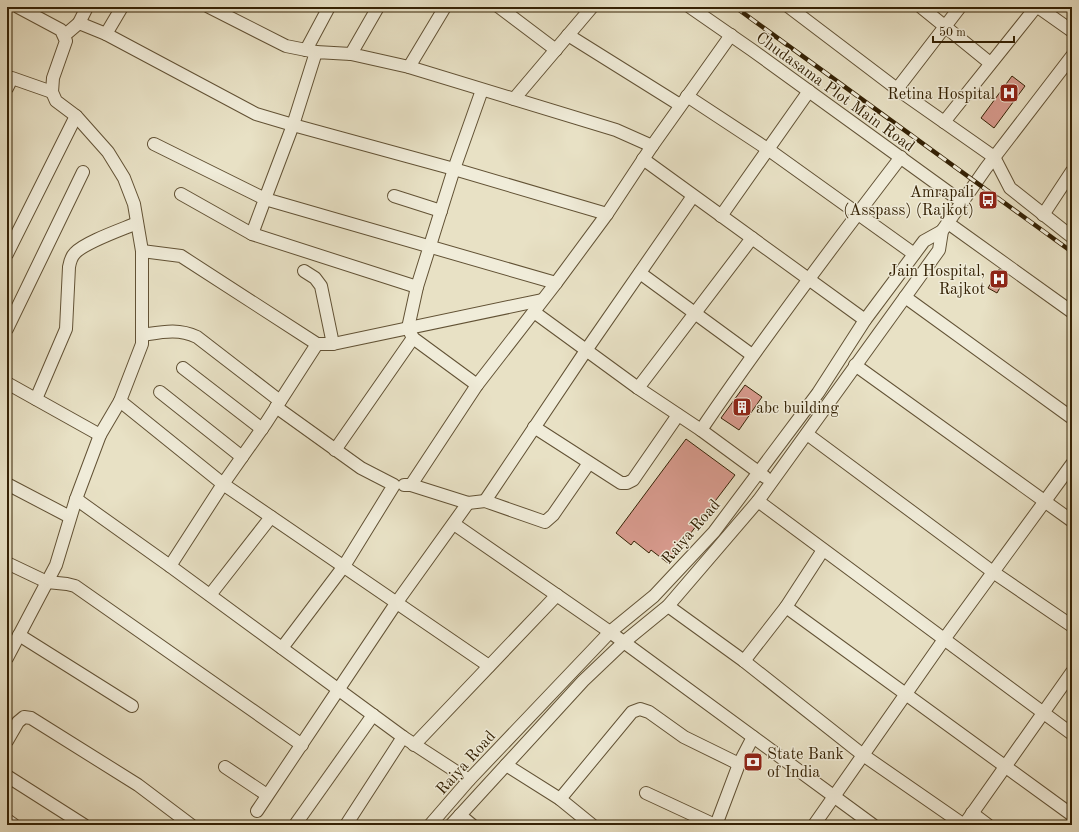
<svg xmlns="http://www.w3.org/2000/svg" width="1079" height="832" viewBox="0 0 1079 832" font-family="'Old Standard TT',serif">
	<rect width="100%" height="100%" fill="#e8e1c5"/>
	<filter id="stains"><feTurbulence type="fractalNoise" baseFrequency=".005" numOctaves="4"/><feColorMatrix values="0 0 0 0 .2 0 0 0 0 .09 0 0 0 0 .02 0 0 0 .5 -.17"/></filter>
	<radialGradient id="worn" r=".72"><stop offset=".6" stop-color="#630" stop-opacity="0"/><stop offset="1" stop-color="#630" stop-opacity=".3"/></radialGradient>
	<g fill="#d79a8d" stroke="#352205">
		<polygon points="1012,76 1025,86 994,128 981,118"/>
		<polygon points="999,269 1007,275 997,293 988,288"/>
		<polygon points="745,385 762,397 739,430 721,418"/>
		<polygon points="686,439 735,475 668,563 651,550 649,553 634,541 631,545 616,533"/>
	</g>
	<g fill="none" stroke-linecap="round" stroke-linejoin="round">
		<defs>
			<g id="minor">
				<polyline points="209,7 286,46 316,52"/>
				<polyline points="378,7 351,54 409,67 445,7"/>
				<polyline points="499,7 556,50"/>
				<polyline points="690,7 752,50 962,202"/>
				<polyline points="789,7 897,89 994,157 1010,188 1072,237"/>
				<polyline points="921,7 990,63"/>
				<polyline points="1038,7 1072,31"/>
				<polyline points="79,23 87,7"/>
				<polyline points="106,34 256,114 293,125 265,199 556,283"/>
				<polyline points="65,35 79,23 106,34 122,7"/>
				<polyline points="568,35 680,105"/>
				<polyline points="306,50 329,7"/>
				<polyline points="351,54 316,52 293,125 454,169 607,214"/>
				<polyline points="409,67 616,130 652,146 607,214 556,283 477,385 411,485"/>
				<polyline points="7,88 12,78 52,92"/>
				<polyline points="897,89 960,7"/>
				<polyline points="687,96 769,150 914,254"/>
				<polyline points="514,99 592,7"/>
				<polyline points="944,122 1036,7"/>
				<polyline points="154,144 265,199 252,234"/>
				<polyline points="652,146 731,35"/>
				<polyline points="643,159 865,320"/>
				<polyline points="181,194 252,234 417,287"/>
				<polyline points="394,196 441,211"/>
				<polyline points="1043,215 1072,171"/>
				<polyline points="721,216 809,91"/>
				<polyline points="948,223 1072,312"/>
				<polyline points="142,251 181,256 317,344 333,344 542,300"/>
				<polyline points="7,254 76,116"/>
				<polyline points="304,271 315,278 321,286 333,344"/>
				<polyline points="640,273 752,355"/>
				<polyline points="905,297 1072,418"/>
				<polyline points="534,312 638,388 701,430 765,477"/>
				<polyline points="7,329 83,172"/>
				<path d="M142,335C162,332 178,328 197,337L280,401"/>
				<polyline points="855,365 1072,521"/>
				<polyline points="183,368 262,429"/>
				<polyline points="7,383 100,435"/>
				<polyline points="477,385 413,338 408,328 417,287 454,169 482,90"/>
				<polyline points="638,388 752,238"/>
				<polyline points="160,392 242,457"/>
				<path d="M36,399L66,329L69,267C70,261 71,257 75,253C85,242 123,229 137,223"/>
				<polyline points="120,401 223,484 266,423 317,344"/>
				<polyline points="276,407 361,468 394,485 344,566 282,648"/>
				<polyline points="534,427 621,483 627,483 633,480 678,415"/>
				<path d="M701,430C764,337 832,247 901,157"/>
				<polyline points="807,434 993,572 1072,626"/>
				<polyline points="335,450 413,338"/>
				<polyline points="7,484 70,517"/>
				<polyline points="404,485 411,485 468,503 485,501 545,522 553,515 589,463"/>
				<polyline points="76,499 170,566 403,737 469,780"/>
				<polyline points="485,501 587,349 693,196"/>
				<polyline points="758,501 1072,734"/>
				<polyline points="454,524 610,632 873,825"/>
				<polyline points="7,563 47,582 67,584 75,586 302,745"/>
				<polyline points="170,566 223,484 489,666"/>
				<polyline points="210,595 271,517"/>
				<polyline points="668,606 744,661 863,755 964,825"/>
				<polyline points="786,607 1072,815"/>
				<polyline points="19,635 132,706"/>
				<polyline points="7,658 56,565 76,499 100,435 120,401 142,344 142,251 134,204 124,178 108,152 76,116 56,101 52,92 53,78 66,41 61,30 18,7"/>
				<polyline points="744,661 786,607 823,550"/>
				<polyline points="7,741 18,722 24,717 31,718 138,785 191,825"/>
				<polyline points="414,745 557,595"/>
				<polyline points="506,765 560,799 592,825"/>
				<polyline points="225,767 267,795"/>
				<polyline points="7,776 84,825"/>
				<polyline points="646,793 715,825"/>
				<polyline points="560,799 632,712 640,709 649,712 684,737 739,764"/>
				<polyline points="257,811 397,602 468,503"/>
				<polyline points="972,813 988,825"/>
				<polyline points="460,815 472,825"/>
				<polyline points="7,820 14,825"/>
				<polyline points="295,825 373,715"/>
				<polyline points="346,825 403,737"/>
				<polyline points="430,825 469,780 610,632 654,596 714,532 818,393 865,320 924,241 942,231"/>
				<polyline points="451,825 583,681 624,642 668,606 758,501 939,250 942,231 986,168 1072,56"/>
				<polyline points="716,825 739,764 753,737"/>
				<polyline points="814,825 945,638 1072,464"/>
				<polyline points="964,825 1072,672"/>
			</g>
		</defs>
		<use href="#minor" stroke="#625235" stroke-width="14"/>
		<use href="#minor" stroke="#f0ecd9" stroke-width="12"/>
		<defs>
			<polyline id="rail" points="735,7 1072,252"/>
		</defs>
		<use href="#rail" stroke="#352205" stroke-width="4.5"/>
		<use href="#rail" stroke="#f0ecd9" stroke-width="3" stroke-dasharray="9" stroke-linecap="butt"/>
	</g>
	<defs>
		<symbol id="hospital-square" viewBox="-11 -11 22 22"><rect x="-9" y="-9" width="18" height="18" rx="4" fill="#8f2418" stroke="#f0ecd9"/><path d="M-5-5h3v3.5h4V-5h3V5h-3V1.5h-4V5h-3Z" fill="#fff"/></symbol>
		<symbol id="bus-square" viewBox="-11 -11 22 22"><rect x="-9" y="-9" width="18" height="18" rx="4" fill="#8f2418" stroke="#f0ecd9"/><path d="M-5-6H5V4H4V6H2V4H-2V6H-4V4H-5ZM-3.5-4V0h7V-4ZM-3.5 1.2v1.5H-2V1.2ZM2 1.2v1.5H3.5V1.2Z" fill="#fff"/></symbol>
		<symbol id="building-square" viewBox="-11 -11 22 22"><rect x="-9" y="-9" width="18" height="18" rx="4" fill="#8f2418" stroke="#f0ecd9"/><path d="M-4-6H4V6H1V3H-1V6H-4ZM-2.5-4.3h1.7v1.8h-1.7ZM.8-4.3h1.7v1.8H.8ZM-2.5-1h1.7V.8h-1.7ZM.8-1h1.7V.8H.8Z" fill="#fff"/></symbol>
		<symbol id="bank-square" viewBox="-11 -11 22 22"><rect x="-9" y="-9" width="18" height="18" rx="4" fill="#8f2418" stroke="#f0ecd9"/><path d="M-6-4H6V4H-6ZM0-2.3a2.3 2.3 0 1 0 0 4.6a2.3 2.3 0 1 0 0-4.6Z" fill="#fff"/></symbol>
	</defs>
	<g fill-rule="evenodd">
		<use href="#hospital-square" x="998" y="82" width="22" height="22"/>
		<use href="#bus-square" x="977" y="189" width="22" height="22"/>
		<use href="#hospital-square" x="988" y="268" width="22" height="22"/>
		<use href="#building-square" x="731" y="396" width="22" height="22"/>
		<use href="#bank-square" x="742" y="751" width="22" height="22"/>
	</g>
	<g text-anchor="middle" stroke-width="3" stroke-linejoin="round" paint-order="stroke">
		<g font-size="16" fill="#352205" stroke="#f0ecd9">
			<text transform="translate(836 91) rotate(36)" y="6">Chudasama Plot Main Road</text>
			<text transform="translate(690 531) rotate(-49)" y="6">Raiya Road</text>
			<text transform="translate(465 762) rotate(-48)" y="6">Raiya Road</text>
		</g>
		<g font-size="16" fill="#352205" stroke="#f0ecd9" text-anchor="end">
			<text x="995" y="99">Retina Hospital</text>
			<text x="974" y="197">Amrapali<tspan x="974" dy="18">(Asspass) (Rajkot)</tspan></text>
			<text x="985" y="276">Jain Hospital,<tspan x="985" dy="18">Rajkot</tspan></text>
			<text x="756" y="413" text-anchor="start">abc building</text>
			<text x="767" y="759" text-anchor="start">State Bank<tspan x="767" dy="18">of India</tspan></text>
		</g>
	</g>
	<rect width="1079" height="832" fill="none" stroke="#e8e1c5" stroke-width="24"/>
	<rect x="8" y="8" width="1063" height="816" fill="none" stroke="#352205" stroke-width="2"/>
	<rect x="12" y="12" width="1055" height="808" fill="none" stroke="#352205"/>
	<path d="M933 36v6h81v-6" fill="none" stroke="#352205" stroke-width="2"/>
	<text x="939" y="36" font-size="12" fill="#352205" stroke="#f0ecd9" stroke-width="3" paint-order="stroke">50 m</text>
	<rect width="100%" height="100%" filter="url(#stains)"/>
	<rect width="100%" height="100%" fill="url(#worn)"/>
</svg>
